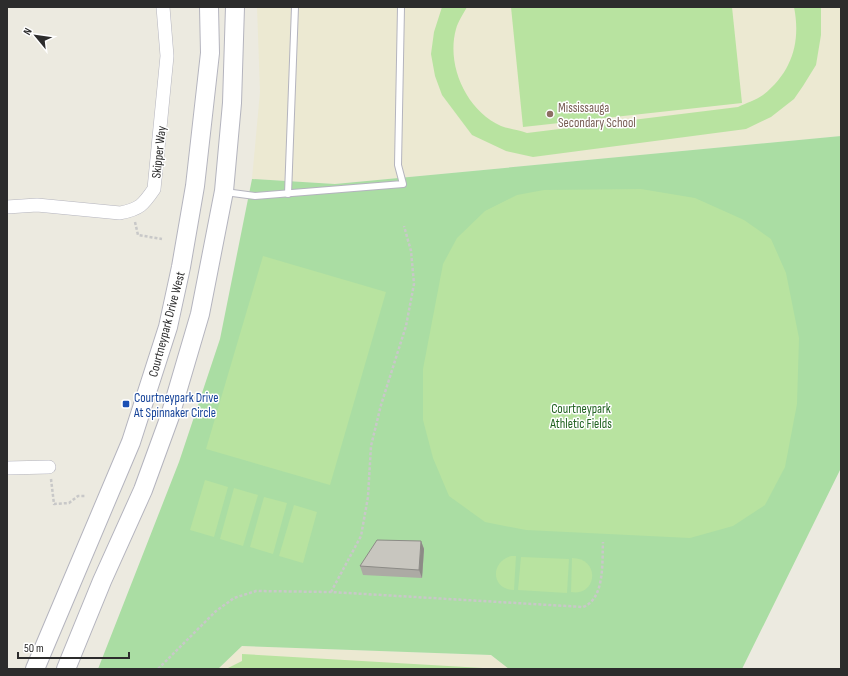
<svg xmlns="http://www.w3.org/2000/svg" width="848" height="676" viewBox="0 0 848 676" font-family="'Sofia Sans Condensed',sans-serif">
	<rect width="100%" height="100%" fill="#eceae0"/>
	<g fill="#ece9d2">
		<polygon points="257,7 841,7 841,136 335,184 252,179 260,92"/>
		<polygon points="242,646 491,655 509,669 218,669"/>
	</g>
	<polygon fill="#aadda3" points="841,136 841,468 742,669 509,669 491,655 242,646 218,669 98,669 179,462 220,339 252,179 335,184"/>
	<g fill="#b8e3a0">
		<path d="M442,7H467C463,14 458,22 456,29C446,65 466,110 501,126C509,129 519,130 527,133L738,107C746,103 756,100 763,95C792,72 801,42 794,7H821V35L816,65L803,86L794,99L771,117L746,129L533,157L506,151L472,135L442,95L435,76L431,54L434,32Z"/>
		<polygon points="511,7 732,7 742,103 523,127"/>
		<polygon points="641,189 695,198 744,220 771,239 786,273 799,338 797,404 785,467 765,505 733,526 690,538 526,530 485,522 449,496 433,458 423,420 423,369 443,264 457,238 485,211 517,195 544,190"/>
		<polygon points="263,256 386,292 330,485 206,449"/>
		<polygon points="205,480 228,487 214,537 190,530"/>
		<polygon points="234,488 258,495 243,546 220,539"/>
		<polygon points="264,497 287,503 273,554 250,547"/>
		<polygon points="294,505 317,512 303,563 279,556"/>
		<path d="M511,556H516L514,590C492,590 489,563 511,556Z"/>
		<polygon points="521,557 569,559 567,593 518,590"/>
		<path d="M572,558C601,558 597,597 571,592Z"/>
		<polygon points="242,654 500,669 226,669 242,661"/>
	</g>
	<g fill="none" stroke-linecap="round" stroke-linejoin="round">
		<defs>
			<g id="service">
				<polyline points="225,192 255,196 403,184 398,165 401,7"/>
				<polyline points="288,194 295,7"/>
			</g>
			<g id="minor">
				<path d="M7,207L37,205L120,213C140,209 143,205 154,189L167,56L163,7"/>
				<polyline points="7,468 49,467"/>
			</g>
			<g id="secondary">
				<polyline points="35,669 131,442 168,327 181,267 195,186 210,53 209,7"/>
				<polyline points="66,669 102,581 143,490 170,416 200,314 224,191 232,103 235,7"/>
			</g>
		</defs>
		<use href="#service" stroke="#b4b4be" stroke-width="8"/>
		<use href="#minor" stroke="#b4b4be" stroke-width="14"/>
		<use href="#secondary" stroke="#b4b4be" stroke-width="20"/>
		<g stroke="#c8c8c8" stroke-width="2.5" stroke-dasharray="3 2" stroke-linecap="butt">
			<polyline points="135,222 138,235 162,239"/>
			<polyline points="51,479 54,504 69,503 78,496 85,496"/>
			<polyline points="331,592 361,536 368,497 371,446 381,405 406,326 414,284 411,251 404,226"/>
			<path d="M158,669L216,611L234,598L256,591L331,592L583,607C605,599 602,562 603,542"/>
		</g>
		<use href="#service" stroke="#fff" stroke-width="6"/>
		<use href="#minor" stroke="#fff" stroke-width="13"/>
		<use href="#secondary" stroke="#fff" stroke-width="18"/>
	</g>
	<polygon fill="#acaaa4" points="421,541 424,549 422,578 363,575 360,566"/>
	<polygon fill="#8c8b86" points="421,541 424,549 422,578 419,570"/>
	<polygon fill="#c8c6bf" stroke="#8c8b86" points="377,540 421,541 419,570 360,566"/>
	<circle fill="#8d6e63" stroke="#fff" stroke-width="1.5" cx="550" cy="114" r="4"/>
	<rect fill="#1a4fb4" stroke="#fff" stroke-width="1.5" x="122" y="400" width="8" height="8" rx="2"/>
	<g text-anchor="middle" stroke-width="3" stroke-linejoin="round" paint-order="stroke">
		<g font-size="13" fill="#785e54" stroke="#fff" text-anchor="start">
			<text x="558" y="112">Mississauga<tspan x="558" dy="15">Secondary School</tspan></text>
		</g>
		<g font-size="13" fill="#2c2c2c" stroke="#fff">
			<text transform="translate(158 152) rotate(-84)" y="5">Skipper Way</text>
			<text transform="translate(166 324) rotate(-75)" y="5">Courtneypark Drive West</text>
		</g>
		<g font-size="13" fill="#164399" stroke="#fff" text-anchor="start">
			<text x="134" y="402">Courtneypark Drive<tspan x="134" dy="15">At Spinnaker Circle</tspan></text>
		</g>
		<g font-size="13" fill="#226322" stroke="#fff">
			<text x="581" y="413">Courtneypark<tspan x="581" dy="15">Athletic Fields</tspan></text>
		</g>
	</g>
	<rect width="848" height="676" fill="none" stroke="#2c2c2c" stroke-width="16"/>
	<g transform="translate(36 36) rotate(299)" stroke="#ffffff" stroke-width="3" paint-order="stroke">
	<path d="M0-3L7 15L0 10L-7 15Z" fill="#2c2c2c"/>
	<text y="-6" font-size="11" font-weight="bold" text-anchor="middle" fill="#2c2c2c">N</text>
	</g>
	<path d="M18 652v6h111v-6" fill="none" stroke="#2c2c2c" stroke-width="2"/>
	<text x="24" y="652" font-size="12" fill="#2c2c2c" stroke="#ffffff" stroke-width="3" paint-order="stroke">50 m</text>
</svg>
